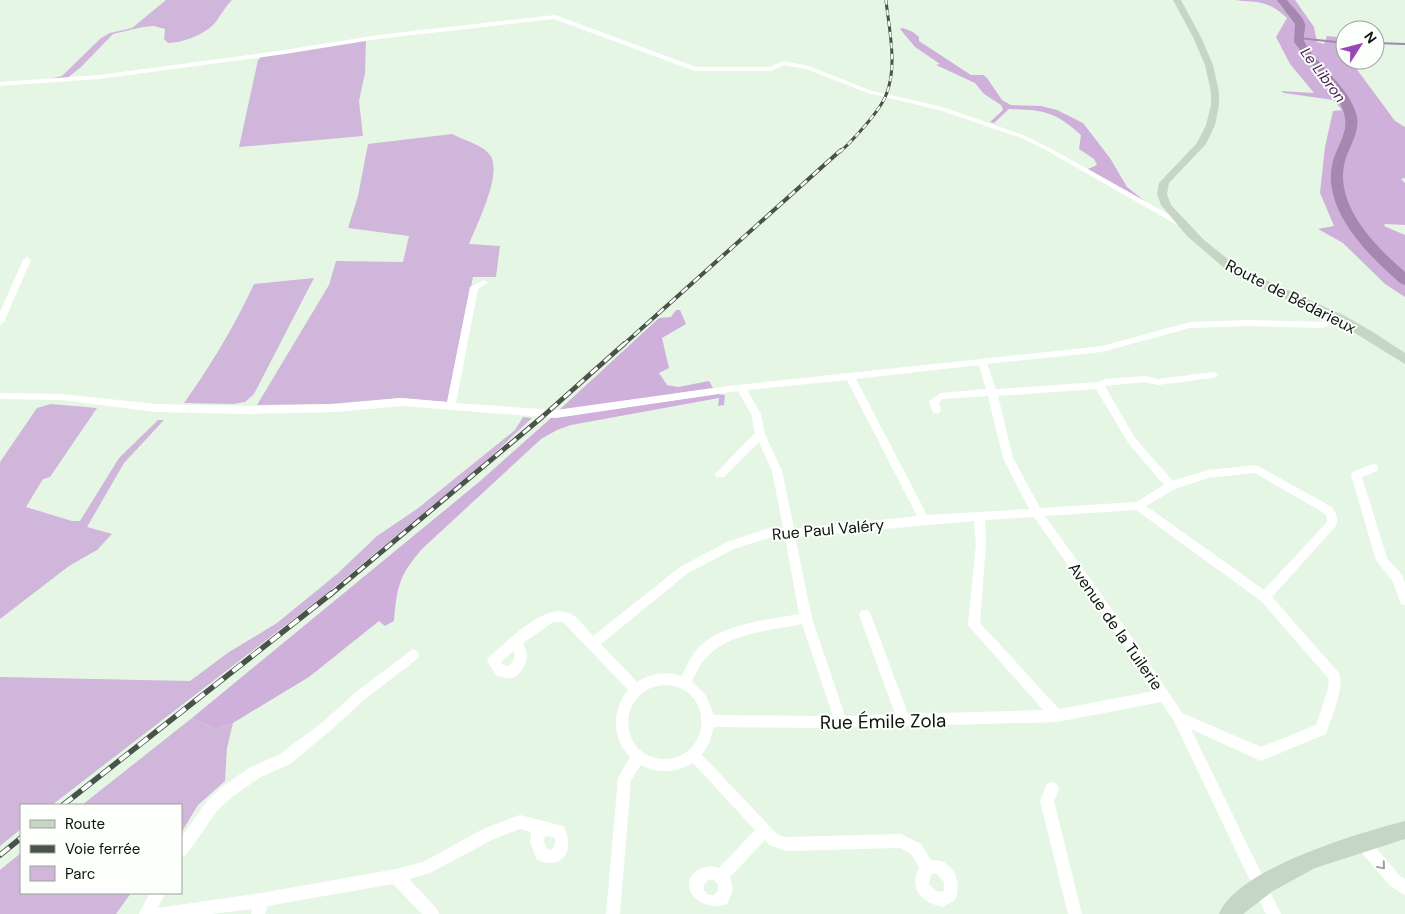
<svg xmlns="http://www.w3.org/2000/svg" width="1405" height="914" viewBox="0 0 1405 914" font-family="'DM Sans',sans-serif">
	<rect width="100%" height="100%" fill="#e6f6e5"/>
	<g fill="#d0b6da">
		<path d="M166,0H232C225,7 221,15 215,23C205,34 183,43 168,43L164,39L165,29L154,26L143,27L113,34L81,67L66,79H49L62,76L101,38L110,33L132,28Z"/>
		<polygon points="366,40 365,73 359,101 363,136 239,147 258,60 261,57"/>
		<path d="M452,134C463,140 483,145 490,155C503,173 477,224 469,244L500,246L496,277H473L448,402L399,398L329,404L257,405L329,285L336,261L403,262L409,236L348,228L358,196L368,144Z"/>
		<path d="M314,278L254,394L245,402L234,404L184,403C211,365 234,327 254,284Z"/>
		<polygon points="51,404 97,408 50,477 43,479 26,507 72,521 80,521 119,458 158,420 164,420 124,463 87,527 112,534 97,550 69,566 0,619 0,462 37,408"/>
		<polygon points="523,417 532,418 484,463 326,594 52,805 21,805 21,829 0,846 0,677 190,681 229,652 277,623 337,574 377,536 417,509 515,430"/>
		<polygon points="192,718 215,729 233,723 227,748 225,781 198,805 181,833 181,805 82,805"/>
		<polygon points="21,853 21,893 131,893 116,914 0,914 0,870"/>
	</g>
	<g fill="#cfb0db">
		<path d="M1235,0H1295L1314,27L1317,42L1324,44L1327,36L1337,37L1343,45L1345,60H1350L1395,121L1405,127V178L1401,179L1405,183V225L1385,224L1384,226L1405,235V297L1385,284L1343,243L1318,229L1334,226L1320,193L1325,147L1333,111L1342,110L1333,100L1284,93L1281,91L1314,93L1290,64L1276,37L1287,18C1268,0 1260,3 1235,0Z"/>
		<path d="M903,28L913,32L919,37V41L971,75H983L987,78L1002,100L1011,105L1041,106L1057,110L1083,123L1110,158L1127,187L1146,202L1088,169L1097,165L1094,159L1079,149L1081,135C1054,111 1044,110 1009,109L994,123L990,122L1003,110L1001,105L984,94L975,83L936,65L940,64L915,47L900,29Z"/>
		<polygon points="676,310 680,310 686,324 662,338 669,368 659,373 667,385 678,387 709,381 713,388 558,411 659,318 671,317"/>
		<path d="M718,394L725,395L724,405L718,406L719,398L571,425L557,430L541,439L422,549C399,575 397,587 394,621L385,626L379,621L309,677L233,723L215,729L192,718L479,482L551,418Z"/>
	</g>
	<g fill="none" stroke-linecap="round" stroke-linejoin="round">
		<g stroke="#a587b0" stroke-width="2">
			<polyline points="1299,38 1345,43"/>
			<polyline points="1375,43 1405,44"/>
		</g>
		<path fill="#a587b0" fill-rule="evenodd" d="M1277,0H1287C1292,7 1303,16 1305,24C1306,30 1302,37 1305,43C1318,67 1351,88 1357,117C1360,134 1347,149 1344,165C1336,207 1376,247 1405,272V285L1400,283C1369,256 1323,211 1332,165C1335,149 1348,134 1345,118C1341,92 1309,63 1294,42L1295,24Z"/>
		<g fill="#fff" fill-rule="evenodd">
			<polygon points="555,15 696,67 770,67 783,61 809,66 872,91 943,107 1023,135 1048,147 1186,224 1182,226 1179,226 1044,149 1019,137 939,110 868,93 806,69 784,65 771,71 695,71 554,19 378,39 285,54 99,79 0,86 0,82 99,75 285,50 378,35"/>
			<polygon points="27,257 31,260 4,322 0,325 0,312 23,260"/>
			<path d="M484,280L488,283L478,289L456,403L556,410L728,386L1102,346L1190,322L1248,320L1322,322L1339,317L1342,318L1343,320L1342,322L1322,328L1248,326L1190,328L1102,352L987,364L996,389L1098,382L1106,379L1145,376L1158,379L1213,372L1216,373L1218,375L1216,377L1213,378L1158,385L1145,382L1105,386L1135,438L1173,481L1208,470L1256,465L1332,507C1336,513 1339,519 1336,526L1272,597L1339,673C1345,686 1331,720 1326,734L1261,761L1191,729L1281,914H1266L1174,721L1161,702L1057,722L841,728L714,727L709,743L702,755L778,835L786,837L901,834L921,844L931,860C953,858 963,882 955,900L943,907C921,903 909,889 919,867L911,854L900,848L786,851L769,845L765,840L730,877L733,889L727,904C698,914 674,882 700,869C707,866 712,865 719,868L755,830L693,763C675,773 659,774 641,765L631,780L620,914H606L618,778L630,757C612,738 611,711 628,690L563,622H553L523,643C524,647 527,651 527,655C528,662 520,676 512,678C507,679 500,677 496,675L487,661L489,657C507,642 546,600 571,614C579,618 586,629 593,636L680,567L727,542L772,527L783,528L772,471L759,442L724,477H716L715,474L755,433L751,414L738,391L556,418L402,406L337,412L245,414L156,412L61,400L0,399V393L61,394L156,404L245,406L337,404L402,398L447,402L470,287ZM979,365L986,389L941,393L929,401L933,413H939L941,410L939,402L943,399L988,396L1003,458L1029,509L927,515L856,379ZM847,380L917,516L804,528H794L782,471L765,434L761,414L747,390ZM1096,389L1129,444L1164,485L1136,502L1040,508L1013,458L998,396ZM1255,473L1324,513L1327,517V522L1264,590L1146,506L1175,489L1208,478ZM1136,510L1261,601L1329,679L1328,689L1316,725L1261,747L1182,713L1132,637L1045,516ZM1034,517L1124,645L1154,691L1059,709L980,623L986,544L985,520ZM974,521L976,544L968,625L1043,710L908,714L871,615L869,611L865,610L861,611L859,615L895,714L845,716L812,618L795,537ZM772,537H785L799,614C767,620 716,624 695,652C689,659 686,668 682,676C666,671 651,673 637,682L601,644L688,573L734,549ZM802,624L833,716L714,715L705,694L692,681C696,673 700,664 706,658C729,632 770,631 802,624ZM514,651C516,658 513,661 509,666L503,665L501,662ZM665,685C716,687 712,760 663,759C616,757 617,687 665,685ZM936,873L944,882V891L941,892L936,891L929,884L931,874ZM708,880H714L718,885V891L714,895H708L704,891V885Z"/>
			<polygon points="1373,464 1377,465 1378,468 1377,471 1362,477 1387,558 1402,575 1405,583 1405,605 1401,604 1393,582 1376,560 1351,475 1352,472"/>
			<polygon points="413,649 417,651 419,655 417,659 364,700 331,730 290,764 259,778 232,797 217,811 186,855 181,857 181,838 207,801 222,787 249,768 280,754 323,722 356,692"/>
			<polygon points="1052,782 1057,784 1059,789 1054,801 1082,914 1068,914 1040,801 1047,784"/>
			<path d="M520,815L563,826C576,849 564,871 537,860L530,842L531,832L520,829L494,839L430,873L409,879L437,909L439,914H422L393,884L267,906L265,914H251L252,909L212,914H139L150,893H165L158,908L261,893L396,869L423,862L485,828ZM545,836L554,837C557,842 554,846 551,850L547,849L544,842Z"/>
			<polygon points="1361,834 1366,836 1400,876 1405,879 1405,895 1390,886 1356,846 1354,841 1356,836"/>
		</g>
		<g fill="#c5d6c4" fill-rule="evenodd">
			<polygon points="1173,0 1181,0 1201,37 1213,65 1219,92 1219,105 1215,125 1206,144 1169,183 1167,194 1171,205 1204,240 1239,268 1345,316 1373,332 1405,353 1405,364 1337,322 1231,274 1187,236 1161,205 1157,194 1159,183 1197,143 1206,125 1211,105 1211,92 1205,65 1193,37"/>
			<path d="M1405,821V839L1315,868L1273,891L1243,914H1219C1238,868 1359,833 1405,821Z"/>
		</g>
		<defs>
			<path id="rail-far3" d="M840,152C853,140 880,111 886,95C898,66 889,30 886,0"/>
			<polyline id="rail-far2" points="622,346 841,150"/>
			<polyline id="rail-far1" points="330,595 541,418 624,344"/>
			<g id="rail">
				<polyline points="63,805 332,593"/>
				<polyline points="0,855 21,838"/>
			</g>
		</defs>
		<use href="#rail-far3" stroke="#4a534a" stroke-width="3"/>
		<use href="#rail-far2" stroke="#4a534a" stroke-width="4"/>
		<use href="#rail-far1" stroke="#4a534a" stroke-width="5"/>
		<use href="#rail" stroke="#4a534a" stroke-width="5.5"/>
		<use href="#rail-far3" stroke="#fcfffc" stroke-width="2" stroke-dasharray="5.5" stroke-linecap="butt"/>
		<use href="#rail-far2" stroke="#fcfffc" stroke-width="2.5" stroke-dasharray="8" stroke-linecap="butt"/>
		<use href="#rail-far1" stroke="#fcfffc" stroke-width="3" stroke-dasharray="9" stroke-linecap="butt"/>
		<use href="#rail" stroke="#fcfffc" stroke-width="4" stroke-dasharray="12" stroke-linecap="butt"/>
	</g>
	<defs><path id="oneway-chevron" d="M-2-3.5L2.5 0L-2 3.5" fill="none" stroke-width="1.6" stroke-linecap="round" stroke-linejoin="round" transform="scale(1.25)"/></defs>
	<use stroke="#9fa19f" href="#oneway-chevron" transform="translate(1382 866) rotate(50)"/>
	<g text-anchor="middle" stroke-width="4" stroke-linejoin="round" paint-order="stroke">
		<g font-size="15" font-style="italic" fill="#4c255a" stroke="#fcfffc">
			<text transform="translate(1323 75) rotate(53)" y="5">Le Libron</text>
		</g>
		<g font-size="16" fill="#0e140e" stroke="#fcfffc">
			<text transform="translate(1291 296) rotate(27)" y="6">Route de Bédarieux</text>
			<text transform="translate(828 529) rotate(-5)" y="6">Rue Paul Valéry</text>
			<text transform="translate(1116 626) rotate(55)" y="6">Avenue de la Tuilerie</text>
		</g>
		<g font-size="19" fill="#0e140e" stroke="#fcfffc">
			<text transform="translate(883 721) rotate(-1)" y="7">Rue Émile Zola</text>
		</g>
	</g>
	<rect x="20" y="804" width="162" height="90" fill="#fcfffc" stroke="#9da19d"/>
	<rect x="30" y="820" width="25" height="8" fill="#c5d6c4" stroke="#9da19d"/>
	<text x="65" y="829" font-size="15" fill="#0e140e">Route</text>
	<rect x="30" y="845" width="25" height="8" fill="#4a534a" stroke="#9da19d"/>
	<text x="65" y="854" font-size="15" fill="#0e140e">Voie ferrée</text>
	<rect x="30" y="866" width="25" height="15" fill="#d0b6da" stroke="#9da19d"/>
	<text x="65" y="879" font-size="15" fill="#0e140e">Parc</text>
	<g transform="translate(1360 45) rotate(54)"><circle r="24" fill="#fcfffc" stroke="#9da19d"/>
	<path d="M0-4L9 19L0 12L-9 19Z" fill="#9a47b6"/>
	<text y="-8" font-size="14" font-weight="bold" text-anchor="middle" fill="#0e140e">N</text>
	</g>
</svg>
